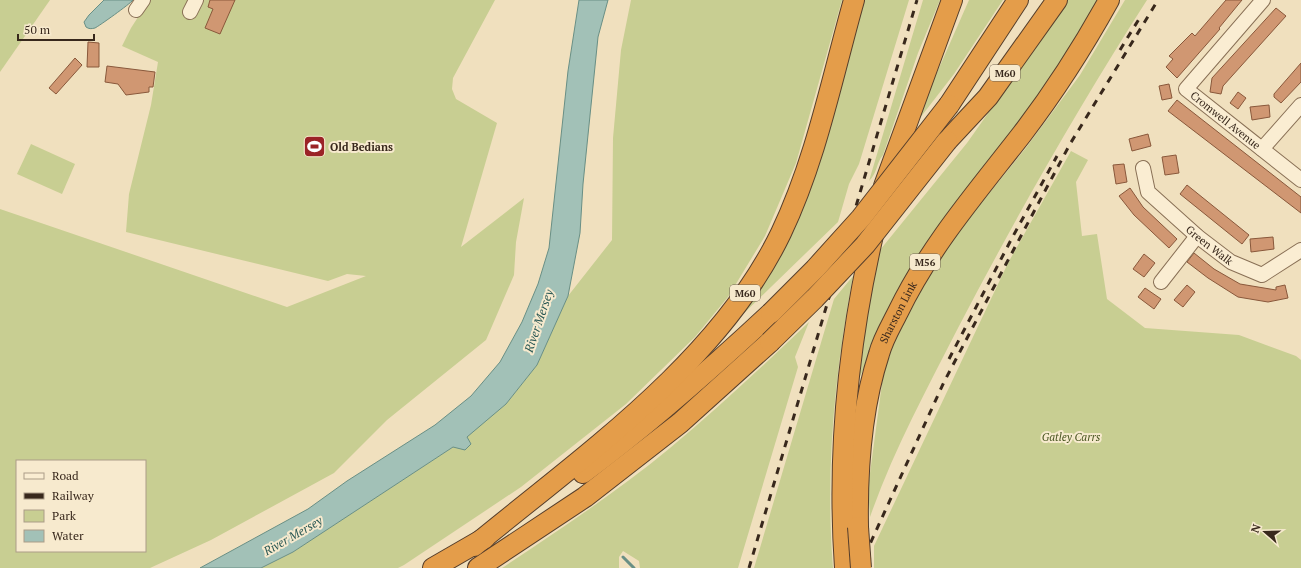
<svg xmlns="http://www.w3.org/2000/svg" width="1301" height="568" viewBox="0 0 1301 568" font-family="'PT Serif',serif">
	<rect width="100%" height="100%" fill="#f0e0be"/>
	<g fill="#c8ce92" fill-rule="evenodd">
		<polygon points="0,0 50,0 0,72"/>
		<path d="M149,0H495L453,78L452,89L456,99L497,123L461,247L524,198L516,242L514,275L486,340L387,420L334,473L211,540L150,568H0V209L287,307L366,276L347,274L328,281L126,232L129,194L151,105L158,62L122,46L131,28ZM17,461H145V551H17Z"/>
		<polygon points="631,0 842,0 796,163 765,236 728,297 695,337 626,404 521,487 404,565 398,568 261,568 293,552 453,447 506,404 537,365 568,296 612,240 613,138 621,50"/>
		<polygon points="860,0 909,0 859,164 849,184 838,222 709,347 765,274"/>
		<path d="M923,0H940L918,53L883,155C876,163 878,172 869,181Z"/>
		<polygon points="969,0 1003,0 954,74 913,127"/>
		<polygon points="1068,0 1102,0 1066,60 885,321 854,390 859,344 880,250 967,143"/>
		<path d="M1125,0H1147C1079,106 1017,215 958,328C927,389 893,451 870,517L868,488L885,361L911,297L944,249L1025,149L1080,75Z"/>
		<polygon points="31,144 75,164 62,194 17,174"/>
		<polygon points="1071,151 1088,160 1076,182 1082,236 1097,234 1107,299 1145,328 1239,335 1296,356 1301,360 1301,568 874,568 874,546 1008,263"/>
		<path d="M853,276C835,372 825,470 833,568H754L834,299Z"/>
		<path d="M809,322L795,357L798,367L738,568H640L639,561L623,551L619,557V568H502C559,530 617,492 670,448C718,408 764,365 809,322Z"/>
	</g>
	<g fill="#a2c1b7" stroke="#698f85">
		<path d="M104,0H133C130,4 99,26 95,28C91,29 89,29 86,27L84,22L89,15Z"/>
		<polygon points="579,0 608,0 598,37 583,184 580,233 568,296 537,365 506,404 467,437 471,444 465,450 453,447 293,552 261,568 200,568 308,509 347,481 435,425 471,396 500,362 522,322 538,284 549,248 568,71"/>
	</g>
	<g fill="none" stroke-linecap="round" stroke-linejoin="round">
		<polyline stroke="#698f85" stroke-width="3" points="623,557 634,568"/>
	</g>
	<g fill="#d09772" stroke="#89583b">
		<polygon points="210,0 235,0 220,34 205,28 213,9 208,7"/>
		<polygon points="1226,0 1242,0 1219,28 1220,29 1177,78 1166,67 1173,59 1169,56 1192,33 1195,36"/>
		<polygon points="1276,8 1286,16 1223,86 1221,94 1210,92 1212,78"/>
		<polygon points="88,42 99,43 99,67 87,67"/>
		<polygon points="75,58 82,65 56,94 49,88"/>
		<polygon points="1301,63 1301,82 1281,103 1274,97 1274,94"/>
		<polygon points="107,66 155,72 153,87 149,87 149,92 126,95 118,84 105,82"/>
		<polygon points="1169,84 1172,98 1162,100 1159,86"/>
		<polygon points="1238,92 1246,98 1238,109 1230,103"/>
		<polygon points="1177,100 1301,197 1301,213 1168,111"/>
		<polygon points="1269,105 1270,117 1252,120 1250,107"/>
		<polygon points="1148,134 1151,146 1132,151 1129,139"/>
		<polygon points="1176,155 1179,173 1165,175 1162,157"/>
		<polygon points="1124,164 1127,182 1116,184 1113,165"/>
		<polygon points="1187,185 1249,235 1242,244 1180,194"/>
		<polygon points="1130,188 1143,207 1177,239 1169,248 1134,215 1119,196"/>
		<polygon points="1273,237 1274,249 1251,252 1250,239"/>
		<polygon points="1194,253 1214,269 1240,284 1276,290 1276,287 1285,285 1288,298 1268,302 1238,297 1208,278 1187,262"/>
		<polygon points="1144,254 1155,263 1144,277 1133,269"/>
		<polygon points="1187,285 1195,292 1183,307 1174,300"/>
		<polygon points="1145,288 1161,299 1154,309 1138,297"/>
	</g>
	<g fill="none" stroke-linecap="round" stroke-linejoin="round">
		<defs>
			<g id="minor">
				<path id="s1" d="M1263,0L1186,89L1301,180"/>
				<polyline points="136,10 143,0"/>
				<polyline points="190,12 196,0"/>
				<polyline points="1262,149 1301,105"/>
				<path id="s2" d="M1143,168L1148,192L1197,236L1231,262L1262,275L1301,250"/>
				<polyline points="1161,282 1197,236"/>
			</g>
			<g id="highway">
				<polyline points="949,105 1018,0"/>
				<polyline points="947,141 988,97 1057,0"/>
				<polyline points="884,186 952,0"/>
				<path d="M583,473C649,424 711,369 771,313"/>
				<path id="s3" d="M858,527C857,470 861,409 879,354C883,339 891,326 898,312C930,246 977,192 1022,134C1055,91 1083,47 1109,0"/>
				<path d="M474,546C582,457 719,362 781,233C816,160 832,78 854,0"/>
				<polyline points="433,568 485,538"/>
				<polyline points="478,568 585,497 680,423 770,342"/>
				<path d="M845,568C837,454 848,342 874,231"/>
			</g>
		</defs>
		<use href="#minor" stroke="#897056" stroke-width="16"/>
		<use href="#highway" stroke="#563e2b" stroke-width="22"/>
		<use href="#minor" stroke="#faedd2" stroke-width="14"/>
		<use href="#highway" stroke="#e49d4a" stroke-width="20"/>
		<g stroke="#38281c" stroke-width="3" stroke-dasharray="7 7" stroke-linecap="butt">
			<polyline points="1120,50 1139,19"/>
			<polyline points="949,359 1012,238 1057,156"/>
			<polyline points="749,568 917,0"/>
			<polyline points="859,568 944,382 1006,264 1070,144 1158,0"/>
		</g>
		<defs>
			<g id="highway-bridge">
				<polyline points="771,313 815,269 861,218 949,105"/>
				<polyline points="770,342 815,298 865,245 947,141"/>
				<polyline points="858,527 861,568"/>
			</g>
		</defs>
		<use href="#highway-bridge" stroke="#563e2b" stroke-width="22" stroke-linecap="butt"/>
		<use href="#highway-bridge" stroke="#e49d4a" stroke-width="20"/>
	</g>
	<defs>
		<symbol id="stadium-square" viewBox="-11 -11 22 22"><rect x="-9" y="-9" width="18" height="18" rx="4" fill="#9b2327" stroke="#f7eace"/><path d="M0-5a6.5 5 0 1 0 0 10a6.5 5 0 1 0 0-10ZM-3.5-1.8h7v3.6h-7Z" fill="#fff"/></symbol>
	</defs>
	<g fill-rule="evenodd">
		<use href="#stadium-square" x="302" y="134" width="25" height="25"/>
	</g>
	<g text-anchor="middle" stroke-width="4" stroke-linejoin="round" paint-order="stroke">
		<g fill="#f7eace" stroke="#716251" stroke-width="1">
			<rect x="990" y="65" width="30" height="16" rx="3"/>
			<rect x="910" y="254" width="30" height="16" rx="3"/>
			<rect x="730" y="285" width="30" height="16" rx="3"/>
		</g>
		<g font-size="10" font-weight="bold" fill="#38281c">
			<text x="1005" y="77">M60</text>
			<text x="925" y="266">M56</text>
			<text x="745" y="297">M60</text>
		</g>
		<g font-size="11" fill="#38281c" stroke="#f7eace">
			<text dy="4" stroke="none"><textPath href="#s1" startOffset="168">Cromwell Avenue</textPath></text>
			<text dy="4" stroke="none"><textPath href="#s2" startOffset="106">Green Walk</textPath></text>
			<text dy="4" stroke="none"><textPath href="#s3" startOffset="221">Sharston Link</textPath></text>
		</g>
		<g font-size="11" font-weight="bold" fill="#38281c" stroke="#f7eace" text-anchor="start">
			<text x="330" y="151">Old Bedians</text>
		</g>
		<g font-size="11" font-style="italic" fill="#495521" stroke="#f7eace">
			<text x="1071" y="441">Gatley Carrs</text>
		</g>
		<g font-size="12" font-style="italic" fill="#2a5854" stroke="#f7eace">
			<text transform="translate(539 321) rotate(-71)" y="4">River Mersey</text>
			<text transform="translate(293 536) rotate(-30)" y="4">River Mersey</text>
		</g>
	</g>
	<rect x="16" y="460" width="130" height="92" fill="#f7eace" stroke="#ab9c87"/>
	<rect x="24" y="473" width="20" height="6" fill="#faedd2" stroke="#ab9c87"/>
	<text x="52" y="480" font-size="12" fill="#38281c">Road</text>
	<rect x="24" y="493" width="20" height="6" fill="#38281c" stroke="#ab9c87"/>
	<text x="52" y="500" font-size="12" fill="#38281c">Railway</text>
	<rect x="24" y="510" width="20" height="12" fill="#c8ce92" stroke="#ab9c87"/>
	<text x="52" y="520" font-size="12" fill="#38281c">Park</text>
	<rect x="24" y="530" width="20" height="12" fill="#a2c1b7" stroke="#ab9c87"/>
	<text x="52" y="540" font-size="12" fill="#38281c">Water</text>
	<g transform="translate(1265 532) rotate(290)" stroke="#f7eace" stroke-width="3" paint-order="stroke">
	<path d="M0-3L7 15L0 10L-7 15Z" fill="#38281c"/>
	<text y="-6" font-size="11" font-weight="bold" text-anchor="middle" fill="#38281c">N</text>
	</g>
	<path d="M18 34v6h76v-6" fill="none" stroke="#38281c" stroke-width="2"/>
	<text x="24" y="34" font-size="12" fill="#38281c" stroke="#f7eace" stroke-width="3" paint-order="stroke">50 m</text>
</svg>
